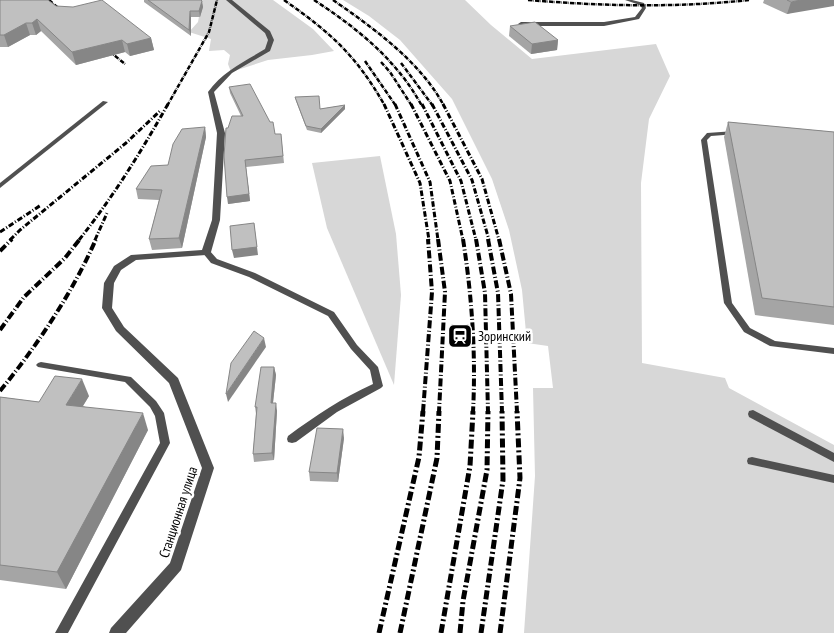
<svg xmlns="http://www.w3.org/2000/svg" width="834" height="633" viewBox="0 0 834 633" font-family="'PT Sans Narrow',sans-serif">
	<rect width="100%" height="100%" fill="#fff"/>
	<g fill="#d7d7d7">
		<polygon points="202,0 273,0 313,29 334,51 312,55 268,60 231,72 228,64 230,55 224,50 209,51 211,39 189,32 198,22"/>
		<polygon points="343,0 465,0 491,25 532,59 656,44 670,76 649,119 641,183 642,363 725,378 729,388 834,445 834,633 524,633 535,476 533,388 553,388 548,346 527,343 522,290 509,230 492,179 452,99 400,40 369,16"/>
		<polygon points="380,156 396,234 401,295 394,385 327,228 312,163"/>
	</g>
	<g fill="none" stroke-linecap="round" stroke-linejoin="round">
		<g fill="#505050" fill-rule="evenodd">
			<polygon points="625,0 632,0 644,3 646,8 639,19 604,26 521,26 518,24 521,22 604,22 635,17 642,8 640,5"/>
			<polygon points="103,101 108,102 0,188 0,183"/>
			<polygon points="735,131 738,133 737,134 711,136 707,140 732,303 750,328 775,341 834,348 834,354 770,346 744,332 724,303 701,140 707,133"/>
			<path d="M203,250H209L217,259L255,273L334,312L357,345L378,367L383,386L381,388L337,412L296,442L292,443L288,442L287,439L288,436C315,416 342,398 373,384L370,370L351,349L328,316L249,277L211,263L202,252Z"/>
			<polygon points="41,362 131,377 156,401 164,413 170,443 68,633 55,633 160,443 155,416 150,407 125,382 38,367 36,365 38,363"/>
			<polygon points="753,410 834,453 834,462 749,417 748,414 749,411"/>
			<polygon points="752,457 834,475 834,483 748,464 747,461 748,458"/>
		</g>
		<path fill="#505050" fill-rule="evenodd" d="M226,0H232L270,31L274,40L270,51L232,73L214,92L225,133L220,220L211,252L206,255L136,260L121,270L114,283L112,308L124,327L178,378L214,468L181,570L126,633H109L111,628L170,563L202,468L169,383L116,331L102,308L104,283L114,266L131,255L202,250L212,220L217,133L208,92C223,71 244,62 265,49L268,40L265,33Z"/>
		<g stroke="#000" stroke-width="2.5" stroke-dasharray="4.5 1 0.5 1" stroke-linecap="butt">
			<polyline points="49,0 64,13"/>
			<path d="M284,0C331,33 356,55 385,106"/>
			<path d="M314,0C357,28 397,60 422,106"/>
			<path d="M333,0C372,27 421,62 444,106"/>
			<path d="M528,0C602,6 675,8 749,0"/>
			<polyline points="104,47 125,64"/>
			<polyline points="365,61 396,106"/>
			<polyline points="381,62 390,72 412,106"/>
			<polyline points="401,63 433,106"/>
			<polyline points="167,106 209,32 217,0"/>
		</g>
		<g stroke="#000" stroke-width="3" stroke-dasharray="5.5 2 1 2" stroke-linecap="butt">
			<polyline points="384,104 420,183 429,240"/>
			<polyline points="395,104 430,182 438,240"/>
			<polyline points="411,104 450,181 463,240"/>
			<polyline points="422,104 461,181 476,240"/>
			<polyline points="432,104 472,180 489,240"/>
			<polyline points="443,104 482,179 499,240"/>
			<polyline points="0,232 41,205"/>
			<polyline points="10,240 20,230 126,143 161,110"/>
			<path d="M79,240C113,197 141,152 168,104"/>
			<polyline points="95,240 107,213"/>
		</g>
		<g stroke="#000" stroke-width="4" stroke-dasharray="8 2.5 1 2.5" stroke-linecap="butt">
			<polyline points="438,239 445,292 439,412"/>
			<path d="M463,239C472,297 476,354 473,412"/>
			<polyline points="476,239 485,293 488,412"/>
			<polyline points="488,239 498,293 502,412"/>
			<polyline points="499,239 511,294 517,412"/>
			<polyline points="0,251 12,239"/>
			<polyline points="0,330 24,297 65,258 80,239"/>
			<path d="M0,391C37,346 73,292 96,239"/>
			<polyline points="423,412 432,292 428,239"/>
		</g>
		<g stroke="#000" stroke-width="5" stroke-dasharray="9 3 2 3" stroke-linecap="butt">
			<polyline points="379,633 419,457 423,411"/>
			<polyline points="400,633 437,458 439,411"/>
			<polyline points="441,633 470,466 473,411"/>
			<polyline points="460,633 463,601 487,470 488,411"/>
			<polyline points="481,633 503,480 502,411"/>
			<polyline points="500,633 520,478 517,411"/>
		</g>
	</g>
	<g fill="#a5a5a5">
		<polygon points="0,0 56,6 151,38 154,50 130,56 125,52 76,65 41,31 36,35 30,35 8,47 0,47"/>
		<polygon points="144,0 201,0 203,7 200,17 191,17 191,36 144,2"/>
		<polygon points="764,0 834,0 787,14 763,3"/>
		<polygon points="510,26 558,40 557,50 531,54 509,36"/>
		<polygon points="229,87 275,134 281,134 284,163 246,167 250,201 228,204 228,128 241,116 230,93"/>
		<polygon points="295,97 320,109 345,105 345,109 321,133 307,130 296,101"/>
		<polygon points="728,122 834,132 834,325 755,315 724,137"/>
		<polygon points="205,127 206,137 182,248 152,250 149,239 159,200 138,199 136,189 168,165"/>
		<polygon points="274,367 276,375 273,403 277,411 274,460 254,462 253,454 256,414 255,407"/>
		<polygon points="89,396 83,406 148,430 66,589 0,580 0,397 39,402"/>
		<polygon points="344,438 338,482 310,481 309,472"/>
	</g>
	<g fill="#868686">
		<polygon points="801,0 834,0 834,6 787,14 791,2"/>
		<polygon points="202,1 203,7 200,17 199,11"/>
		<polygon points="190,11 191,17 191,36 189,30"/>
		<polygon points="37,19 41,31 36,35 32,23"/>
		<polygon points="26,23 30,35 8,47 4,35"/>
		<polygon points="151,38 154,50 130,56 127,44"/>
		<polygon points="122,40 125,52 76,65 72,52"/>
		<polygon points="558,40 557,50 531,54 532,44"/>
		<polygon points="345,105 345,109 321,133 321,129"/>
		<polygon points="205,127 206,137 182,248 179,238"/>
		<polygon points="245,160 250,201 228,204 227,197"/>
		<polygon points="254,223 258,255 234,258 232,250"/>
		<polygon points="264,338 266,347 228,402 226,394"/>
		<polygon points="274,367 276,375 272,411 271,403"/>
		<polygon points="82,379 89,396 73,422 66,405"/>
		<polygon points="276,403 277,411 274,460 272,453"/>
		<polygon points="143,413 148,430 66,589 57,572"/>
		<polygon points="343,429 344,438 338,482 337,473"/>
	</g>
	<g fill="#c0c0c0" stroke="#868686">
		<polygon points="0,0 48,0 56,6 73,7 102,0 151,38 127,44 122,40 72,52 37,19 32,23 26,23 4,35 0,35"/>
		<polygon points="148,0 201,0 202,1 199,11 190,11 189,30"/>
		<polygon points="787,0 801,0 791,2"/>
		<polygon points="535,22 558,40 532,44 510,26"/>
		<polygon points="250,84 270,122 273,122 275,134 281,134 283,156 245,160 249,194 227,197 224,156 226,128 228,128 232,116 243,116 229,87"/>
		<polygon points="319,96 320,109 345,105 321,129 306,126 295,97"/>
		<polygon points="728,122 834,132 834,307 762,298"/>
		<polygon points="205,127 179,238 149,239 162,190 136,189 151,166 168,165 173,144 182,129"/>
		<polygon points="254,223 257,247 232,250 230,226"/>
		<polygon points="254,331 264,338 226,394 231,363"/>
		<polygon points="261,367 274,367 271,403 276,403 272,453 253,454 257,407 255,407"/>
		<polygon points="55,376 82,379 66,405 143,413 57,572 0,565 0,397 39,402"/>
		<polygon points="317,428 343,429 337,473 309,472"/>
	</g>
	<defs>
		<symbol id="station-square" viewBox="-11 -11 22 22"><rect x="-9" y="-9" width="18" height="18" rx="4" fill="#000" stroke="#fff"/><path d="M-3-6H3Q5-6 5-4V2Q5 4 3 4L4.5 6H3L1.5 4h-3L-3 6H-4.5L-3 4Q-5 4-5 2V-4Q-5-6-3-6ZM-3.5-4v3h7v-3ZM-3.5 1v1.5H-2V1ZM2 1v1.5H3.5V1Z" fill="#fff"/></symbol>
	</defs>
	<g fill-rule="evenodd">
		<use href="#station-square" x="446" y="322" width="28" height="28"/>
	</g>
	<g text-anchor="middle" stroke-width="5" stroke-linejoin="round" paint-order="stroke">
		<g font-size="14" fill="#000" stroke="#fff" text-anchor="start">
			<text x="478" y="341">Зоринский</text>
		</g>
		<g font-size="14" fill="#000" stroke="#fff">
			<text transform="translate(178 512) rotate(-72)" y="5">Станционная улица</text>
		</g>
	</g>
</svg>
